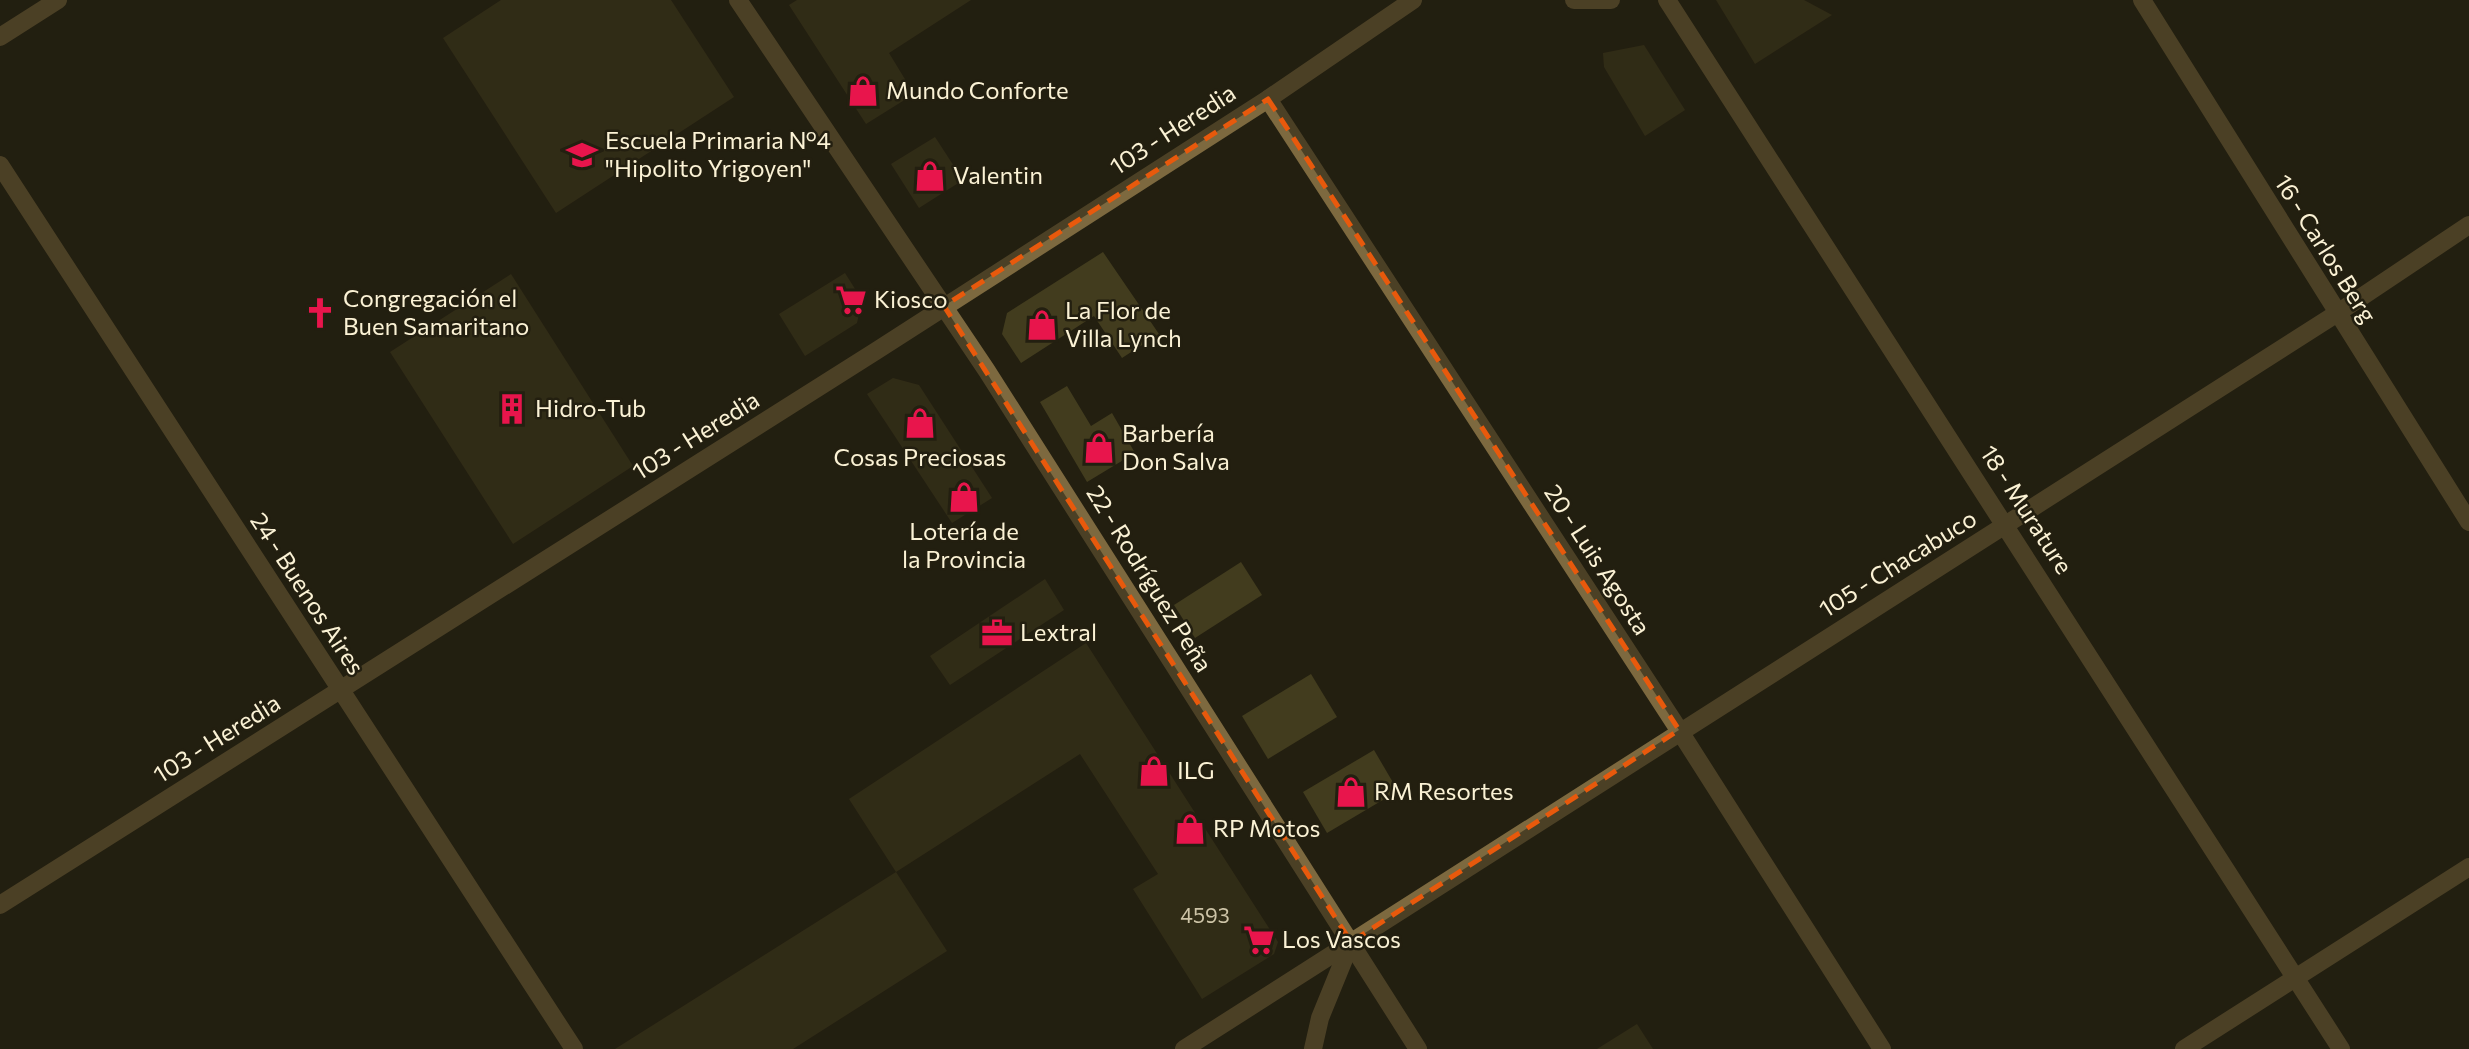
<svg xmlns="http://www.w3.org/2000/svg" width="2469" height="1049" viewBox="0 0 2469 1049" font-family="Commissioner,sans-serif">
	<rect width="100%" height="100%" fill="#231f10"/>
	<g fill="#423c1e">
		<polygon points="501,0 671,0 734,97 556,213 443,38"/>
		<polygon points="797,0 971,0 889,53 914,94 866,124 789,5"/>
		<polygon points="1716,0 1804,0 1832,15 1755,64"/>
		<polygon points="1644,45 1685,110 1645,136 1604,67 1603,53"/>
		<polygon points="935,137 963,180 919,208 891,164"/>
		<polygon points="1103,252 1159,334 1122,358 1094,316 1021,363 1002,334 1007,313"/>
		<polygon points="845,273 862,300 857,323 805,356 779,314"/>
		<polygon points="511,274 633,466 513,544 390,352"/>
		<polygon points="893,378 919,385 992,498 952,523 867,394"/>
		<polygon points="1067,386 1091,426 1112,413 1135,453 1087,482 1040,402"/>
		<polygon points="1241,562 1262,595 1195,638 1174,605"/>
		<polygon points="1045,579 1064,610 950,685 930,656"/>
		<polygon points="1086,643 1278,942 1274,954 1202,999 1133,889 1158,874 1080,754 896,872 849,799"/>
		<polygon points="1311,674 1337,717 1268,759 1242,716"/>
		<polygon points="1374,750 1398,791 1327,833 1303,792"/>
		<polygon points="896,872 947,951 793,1049 615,1049"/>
		<polygon points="1637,1024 1653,1049 1597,1049"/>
	</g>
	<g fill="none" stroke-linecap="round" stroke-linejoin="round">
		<g stroke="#7d693f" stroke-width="18">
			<polyline points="738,0 987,371 1418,1049"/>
			<polyline points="1574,0 1611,0"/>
			<polyline points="1667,0 2341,1049"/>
			<polyline points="2142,0 2469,522"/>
			<polyline points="0,37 58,0"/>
			<polyline points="1268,99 1679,730 1882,1049"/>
			<polyline points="0,165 574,1049"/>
			<polyline points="0,905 876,351 1268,99 1413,0"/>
			<polyline points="1184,1049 2336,314 2469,225"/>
			<polyline points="1313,1049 1320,1018 1351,942"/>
			<polyline points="2184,1049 2469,867"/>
		</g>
	</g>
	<path d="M0 0H2469V1049H0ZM1268,99L1679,730L1351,942L944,306Z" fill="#231f10" fill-opacity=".55" fill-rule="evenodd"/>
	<path fill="none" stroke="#e8590c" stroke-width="5" stroke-dasharray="14 9" stroke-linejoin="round" d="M1268,99L1679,730L1351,942L944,306Z"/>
	<defs>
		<symbol id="shop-bare" viewBox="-9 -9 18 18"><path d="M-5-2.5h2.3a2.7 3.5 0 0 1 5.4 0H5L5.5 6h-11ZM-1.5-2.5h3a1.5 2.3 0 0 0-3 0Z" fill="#e8154c" stroke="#231f10" stroke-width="2.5" paint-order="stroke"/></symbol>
		<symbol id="school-bare" viewBox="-9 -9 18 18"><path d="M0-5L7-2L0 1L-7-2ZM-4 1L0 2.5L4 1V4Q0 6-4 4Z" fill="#e8154c" stroke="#231f10" stroke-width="2.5" paint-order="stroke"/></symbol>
		<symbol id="supermarket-bare" viewBox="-9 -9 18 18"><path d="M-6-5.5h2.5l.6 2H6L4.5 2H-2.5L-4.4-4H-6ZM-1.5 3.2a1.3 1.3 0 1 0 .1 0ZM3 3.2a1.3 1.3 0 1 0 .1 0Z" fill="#e8154c" stroke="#231f10" stroke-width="2.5" paint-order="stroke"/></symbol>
		<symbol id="church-bare" viewBox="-9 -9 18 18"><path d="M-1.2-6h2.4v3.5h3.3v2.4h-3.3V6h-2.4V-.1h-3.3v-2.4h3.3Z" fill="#e8154c" stroke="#231f10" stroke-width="2.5" paint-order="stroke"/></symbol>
		<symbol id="building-bare" viewBox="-9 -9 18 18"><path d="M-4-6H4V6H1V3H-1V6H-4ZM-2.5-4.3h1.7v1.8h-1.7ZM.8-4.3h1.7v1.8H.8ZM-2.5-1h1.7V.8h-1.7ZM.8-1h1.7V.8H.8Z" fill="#e8154c" stroke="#231f10" stroke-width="2.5" paint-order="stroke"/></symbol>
		<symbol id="office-bare" viewBox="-9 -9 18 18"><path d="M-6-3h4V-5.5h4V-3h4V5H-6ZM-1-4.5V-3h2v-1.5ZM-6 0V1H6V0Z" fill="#e8154c" stroke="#231f10" stroke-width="2.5" paint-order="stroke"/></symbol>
	</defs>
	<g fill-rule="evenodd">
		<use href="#shop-bare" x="841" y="69" width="44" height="44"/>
		<use href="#school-bare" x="560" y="133" width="44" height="44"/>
		<use href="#shop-bare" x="908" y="154" width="44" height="44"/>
		<use href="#supermarket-bare" x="829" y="278" width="44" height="44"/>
		<use href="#church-bare" x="298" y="291" width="44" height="44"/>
		<use href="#shop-bare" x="1020" y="303" width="44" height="44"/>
		<use href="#building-bare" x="490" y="387" width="44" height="44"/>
		<use href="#shop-bare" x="898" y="401" width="44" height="44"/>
		<use href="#shop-bare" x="1077" y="426" width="44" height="44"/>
		<use href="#shop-bare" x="942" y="475" width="44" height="44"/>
		<use href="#office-bare" x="975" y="611" width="44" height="44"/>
		<use href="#shop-bare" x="1132" y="749" width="44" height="44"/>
		<use href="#shop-bare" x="1329" y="770" width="44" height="44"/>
		<use href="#shop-bare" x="1168" y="807" width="44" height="44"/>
		<use href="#supermarket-bare" x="1237" y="918" width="44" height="44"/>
	</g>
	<g text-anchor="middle" stroke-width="5" stroke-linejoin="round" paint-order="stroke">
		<g font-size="21" fill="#cdc4a7">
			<text x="1205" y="923">4593</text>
		</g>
		<g font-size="24" fill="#fbf2d5" stroke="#231f10" text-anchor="start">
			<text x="886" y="99">Mundo Conforte</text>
			<text x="605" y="149">Escuela Primaria Nº4<tspan x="605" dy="28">"Hipolito Yrigoyen"</tspan></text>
			<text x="953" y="184">Valentin</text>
			<text x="343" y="307">Congregación el<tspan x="343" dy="28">Buen Samaritano</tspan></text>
			<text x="874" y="308">Kiosco</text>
			<text x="1065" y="319">La Flor de<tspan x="1065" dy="28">Villa Lynch</tspan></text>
			<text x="535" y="417">Hidro-Tub</text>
			<text x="1122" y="442">Barbería<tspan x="1122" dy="28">Don Salva</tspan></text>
			<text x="920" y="466" text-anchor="middle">Cosas Preciosas</text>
			<text x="964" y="540" text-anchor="middle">Lotería de<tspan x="964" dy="28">la Provincia</tspan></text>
			<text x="1020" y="641">Lextral</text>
			<text x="1177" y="779">ILG</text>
			<text x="1374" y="800">RM Resortes</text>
			<text x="1213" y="837">RP Motos</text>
			<text x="1282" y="948">Los Vascos</text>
		</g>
		<g font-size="24" fill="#fbf2d5" stroke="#231f10">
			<text transform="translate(1173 130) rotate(-33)" y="8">103 - Heredia</text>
			<text transform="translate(2325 249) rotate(58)" y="8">16 - Carlos Berg</text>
			<text transform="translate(696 436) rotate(-32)" y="8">103 - Heredia</text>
			<text transform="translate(2026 510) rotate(57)" y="8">18 - Murature</text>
			<text transform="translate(1597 560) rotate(57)" y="8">20 - Luis Agosta</text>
			<text transform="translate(1898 564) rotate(-32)" y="8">105 - Chacabuco</text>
			<text transform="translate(1149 579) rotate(58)" y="8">22 - Rodríguez Peña</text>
			<text transform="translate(307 594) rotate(57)" y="8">24 - Buenos Aires</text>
			<text transform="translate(217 739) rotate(-32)" y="8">103 - Heredia</text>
		</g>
	</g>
</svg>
